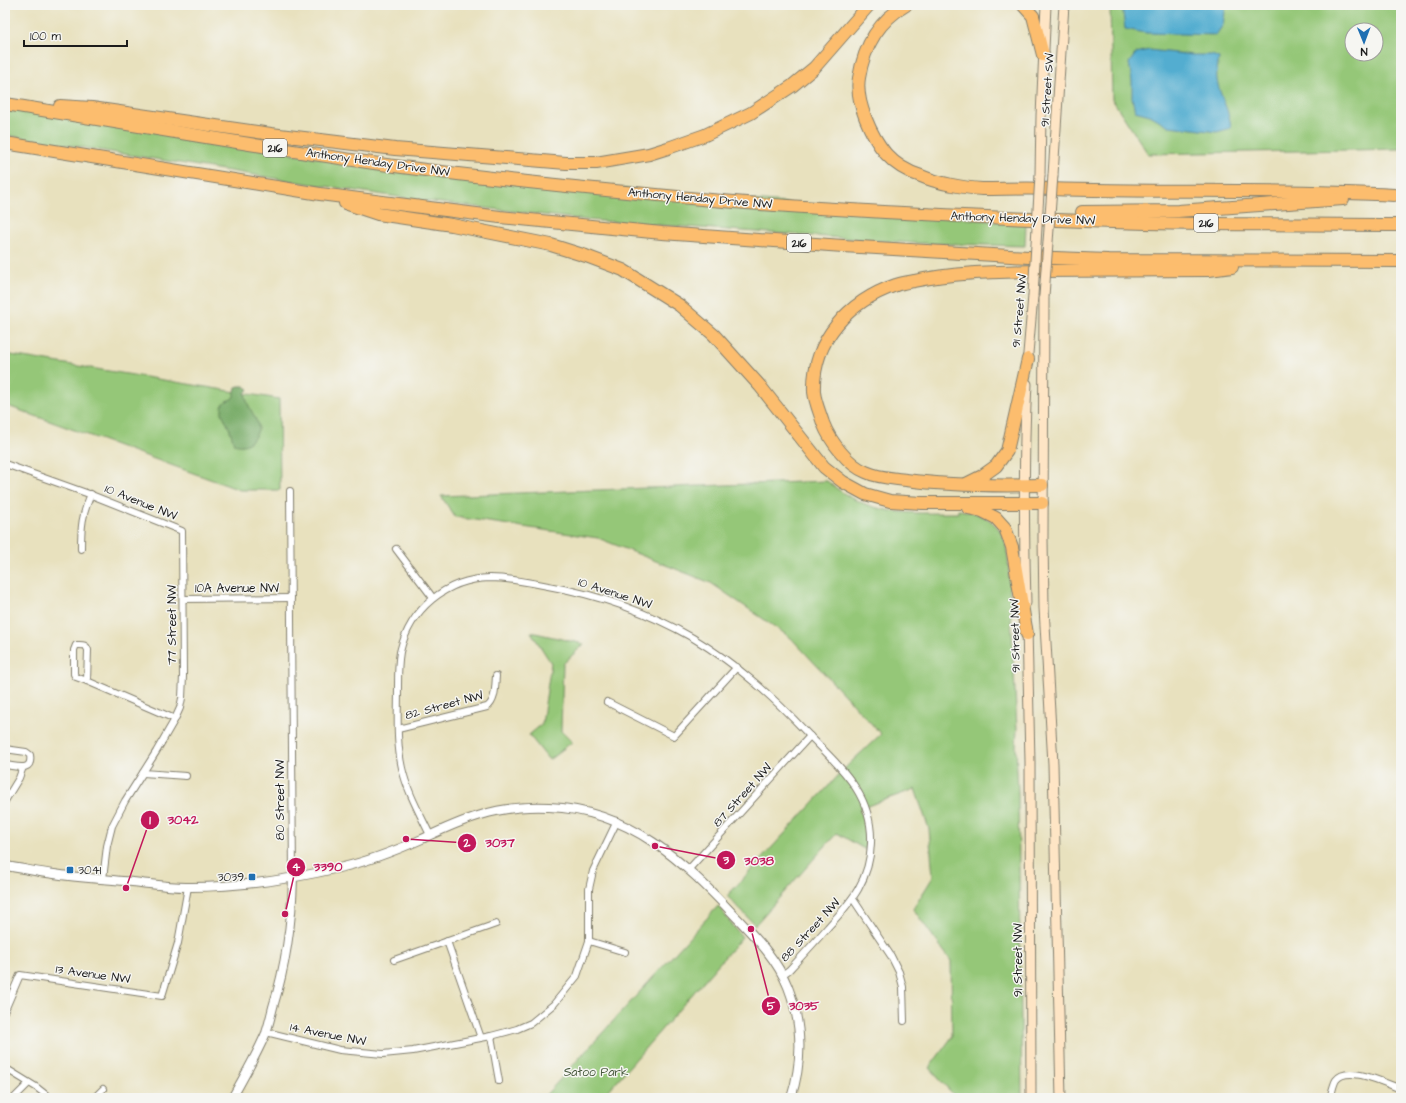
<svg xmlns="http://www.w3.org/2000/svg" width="1406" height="1103" viewBox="0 0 1406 1103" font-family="'Architects Daughter',sans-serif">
	<rect width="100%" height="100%" fill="#f6f6f2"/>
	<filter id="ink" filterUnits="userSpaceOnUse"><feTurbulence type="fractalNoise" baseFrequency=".025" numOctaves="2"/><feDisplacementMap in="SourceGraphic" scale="8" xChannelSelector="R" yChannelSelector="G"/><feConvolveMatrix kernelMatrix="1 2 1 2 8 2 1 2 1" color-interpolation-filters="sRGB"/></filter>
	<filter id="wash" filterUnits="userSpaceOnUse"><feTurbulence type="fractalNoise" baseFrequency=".012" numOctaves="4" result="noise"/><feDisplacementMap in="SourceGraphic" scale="16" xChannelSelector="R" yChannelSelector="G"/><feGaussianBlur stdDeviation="0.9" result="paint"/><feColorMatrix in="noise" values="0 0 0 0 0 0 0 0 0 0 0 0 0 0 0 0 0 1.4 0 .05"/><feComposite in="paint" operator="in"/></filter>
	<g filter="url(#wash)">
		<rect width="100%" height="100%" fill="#e8e1be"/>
		<g fill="#95c778" stroke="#58724a" fill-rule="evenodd">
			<path d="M1110,5H1401V149L1148,154L1112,99ZM1352,30H1376V54H1352Z"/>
			<polygon points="5,106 375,167 1026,224 1025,246 913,243 587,220 425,201 298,182 5,135"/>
			<polygon points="5,354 279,399 280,490 240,490 5,405"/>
			<path d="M827,481C870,517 906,513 958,513V510C977,512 997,519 1004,539C1006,545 1007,552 1008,558L1017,729L1016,747L1018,792L1022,1098H953V1094L929,1068L952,1037L951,961L913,909L933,877L929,829L915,789L859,809L864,820L866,850L837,833L755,925L727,896L848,765L881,734L791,638L711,583L598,538L455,517L441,496Z"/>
			<polygon points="531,632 584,644 563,664 561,731 572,742 549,760 529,735 542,724 551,663"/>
			<polygon points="718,906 742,937 602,1098 543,1098"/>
		</g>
		<path fill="#78ac68" stroke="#4a6442" d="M239,386H244L249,389L245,393C246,398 247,403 250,408C256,420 264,429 251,441C245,446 241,446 234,444L230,430L222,413V406L226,401L232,399L234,396L236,387Z"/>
		<g fill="#52add0" stroke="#376476">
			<polygon points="1122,5 1226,5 1223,25 1216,35 1146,33 1125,29"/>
			<path d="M1149,50L1193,55H1212L1219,58C1218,65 1216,73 1217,80C1220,97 1230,111 1231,128L1217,132L1169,126L1150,115L1135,111L1132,98V81L1129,63L1136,53Z"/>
		</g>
	</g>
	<g filter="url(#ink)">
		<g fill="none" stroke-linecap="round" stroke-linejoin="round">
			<defs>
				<g id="minor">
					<polyline points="5,464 89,494 182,531 183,676 182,698 180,708 175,719 156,752 125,801 112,826 107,846 103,879"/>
					<polyline points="290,491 293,877"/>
					<path d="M81,549C81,526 82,515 91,494"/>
					<polyline points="396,549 433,598"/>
					<polyline points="183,599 291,598"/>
					<path d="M76,645C82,645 86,644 88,650L87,681L76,677L74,674V650Z"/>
					<polyline points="87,681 175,719"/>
					<polyline points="607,702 674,736 737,667"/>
					<path d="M398,729L487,707C496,701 495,686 496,676"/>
					<path d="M5,749L26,752L30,755C33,773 16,766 5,765"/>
					<polyline points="143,773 186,776"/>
					<polyline points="5,801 19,778 23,767"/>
					<path d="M430,835C420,814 407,791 402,768C396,742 398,713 398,686C398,675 398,663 400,652C410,609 446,579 490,578C509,578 529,582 548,586C599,595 648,612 693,638C738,665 772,696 808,734C839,766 873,794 871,843C870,880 852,901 828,927C815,942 802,956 789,970L782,975"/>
					<polyline points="689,869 810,736"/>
					<polyline points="853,899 891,956 899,972 903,987 904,1021"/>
					<polyline points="447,941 481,1038"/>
					<polyline points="589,941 625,952"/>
					<polyline points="394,960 496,924"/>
					<polyline points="5,1010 20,975 162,996 178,943 188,887"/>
					<polyline points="266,1032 340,1050 383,1054 413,1051 491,1036 517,1029 531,1023 554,1004 577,976 589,941 589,889 593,871 617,821"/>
					<polyline points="491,1036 499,1081"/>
					<polyline points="5,1068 36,1087 50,1098"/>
					<polyline points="14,1098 29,1083"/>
					<polyline points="94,1098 103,1089"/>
					<path d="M1330,1098C1332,1093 1333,1085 1336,1080C1347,1064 1387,1084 1401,1089"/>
				</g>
				<g id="tertiary">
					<path d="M5,866C21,868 37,872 54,874C80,878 106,879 132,882C152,884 172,888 191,887C242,887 293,879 343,867C369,861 397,850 422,839C441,830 460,821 481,815C503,808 526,806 549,807C630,810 683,861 735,916C756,938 777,959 788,987C802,1023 803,1061 791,1098"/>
					<path d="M232,1098C244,1077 256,1056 266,1033C269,1024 271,1015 273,1007C286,965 292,921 293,877"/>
				</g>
				<g id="secondary">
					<polyline points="1040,175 1041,116 1046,5"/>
					<polyline points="1053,175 1064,5"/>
					<polyline points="1044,296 1043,538 1044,608 1053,764 1061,1098"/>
					<polyline points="1027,365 1033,296"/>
					<path d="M1026,603C1024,529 1023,457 1027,384"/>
					<polyline points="1027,627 1030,762 1031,1098"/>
				</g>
				<g id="motorway">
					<path d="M906,5C878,21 864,46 859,78C855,101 871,136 886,154C895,164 908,172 921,176C937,183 964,188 982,189C1005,189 1028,188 1051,189C1165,193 1280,188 1394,195"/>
					<polyline points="1023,5 1033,16 1043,55"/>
					<path d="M5,104C137,125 269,149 402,167C516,182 631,193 746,203C879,213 1013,219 1147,223C1232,225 1316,224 1401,225"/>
					<polyline points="60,106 92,108 271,134 395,149 566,163 596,163 649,154 668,148 705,135 751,113 792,86 814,68 869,5"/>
					<polyline points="5,143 320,194 500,217 662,233 843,246 1029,257 1108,260 1401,261"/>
					<polyline points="345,203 378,214 452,225 551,245 586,256 623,270 679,305 714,335 760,386 824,467 843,482 865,494 890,501 922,503 1042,503"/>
					<polyline points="1082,212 1178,211 1343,199"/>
					<polyline points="966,484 982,476 996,466 1007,451 1028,359"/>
					<path d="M1042,485C997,486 951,486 906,480C893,478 878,478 866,472C848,465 830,441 823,423C820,413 815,402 814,392C812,340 849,301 896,285C901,283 908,282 914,281C955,272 997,272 1039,271C1095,271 1152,270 1209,270L1232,267"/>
					<polyline points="968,508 982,511 996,518 1005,528 1012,547 1027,634"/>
				</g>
			</defs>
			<use href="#minor" stroke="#827e6d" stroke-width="8"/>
			<use href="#tertiary" stroke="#827e6d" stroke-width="10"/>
			<use href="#secondary" stroke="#827e6d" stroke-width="11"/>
			<use href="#motorway" stroke="#827e6d" stroke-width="14"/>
			<use href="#minor" stroke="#fff" stroke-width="6"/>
			<use href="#tertiary" stroke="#fff" stroke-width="8"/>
			<use href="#secondary" stroke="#fee5c5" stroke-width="9"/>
			<use href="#motorway" stroke="#fcbd6e" stroke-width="12"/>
			<defs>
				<g id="secondary-bridge">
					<polyline points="1033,296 1040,175"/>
					<polyline points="1044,296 1053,175"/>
				</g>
			</defs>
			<use href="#secondary-bridge" stroke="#827e6d" stroke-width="11" stroke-linecap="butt"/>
			<use href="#secondary-bridge" stroke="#fee5c5" stroke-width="9"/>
		</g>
	</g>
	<g fill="#1f6fb2" stroke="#f6f6f2" stroke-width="1.5">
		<rect x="66" y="866" width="8" height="8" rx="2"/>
		<rect x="248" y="873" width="8" height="8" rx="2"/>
	</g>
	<g text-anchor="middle" stroke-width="3" stroke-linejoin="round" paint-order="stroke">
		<g fill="#f6f6f2" stroke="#5d5d5c" stroke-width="1">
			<rect x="263" y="139" width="24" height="18" rx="3"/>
			<rect x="1194" y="214" width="24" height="18" rx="3"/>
			<rect x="787" y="234" width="24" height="18" rx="3"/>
		</g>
		<g font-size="11" font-weight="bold" fill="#1c1c1c">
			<text x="275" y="152">216</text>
			<text x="1206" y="227">216</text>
			<text x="799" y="247">216</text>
		</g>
		<g font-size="12" fill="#1c1c1c" stroke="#f6f6f2">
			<text transform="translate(1047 90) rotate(-86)" y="4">91 Street SW</text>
			<text transform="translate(378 162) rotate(8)" y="4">Anthony Henday Drive NW</text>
			<text transform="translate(700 198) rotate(5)" y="4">Anthony Henday Drive NW</text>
			<text transform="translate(1023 218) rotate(2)" y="4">Anthony Henday Drive NW</text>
			<text transform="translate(1019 311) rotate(-85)" y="4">91 Street NW</text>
			<text transform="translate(141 502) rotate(22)" y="4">10 Avenue NW</text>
			<text x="237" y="592">10A Avenue NW</text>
			<text transform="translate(615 593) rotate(18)" y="4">10 Avenue NW</text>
			<text transform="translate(172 625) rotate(-90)" y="4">77 Street NW</text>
			<text transform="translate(1015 636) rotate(-91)" y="4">91 Street NW</text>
			<text transform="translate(444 705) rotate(-15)" y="4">82 Street NW</text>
			<text transform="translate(742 795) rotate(-48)" y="4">87 Street NW</text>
			<text transform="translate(280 800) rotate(-90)" y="4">80 Street NW</text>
			<text transform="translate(810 930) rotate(-47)" y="4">88 Street NW</text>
			<text transform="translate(1018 960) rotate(-90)" y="4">91 Street NW</text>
			<text transform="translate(93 974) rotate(8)" y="4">13 Avenue NW</text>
			<text transform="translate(328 1034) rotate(11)" y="4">14 Avenue NW</text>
		</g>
		<g font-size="12" fill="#1c1c1c" stroke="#f6f6f2" text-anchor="start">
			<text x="78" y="874">3041</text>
			<text x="244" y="881" text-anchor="end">3039</text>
		</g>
		<g font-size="12" fill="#46583c" stroke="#f6f6f2">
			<text x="596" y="1076">Satoo Park</text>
		</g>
	</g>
	<path fill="none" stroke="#c2185b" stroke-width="1.5" d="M126 888L150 820M406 839L467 843M655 846L726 860M285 914L296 867M751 929L771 1006"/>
	<g fill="#c2185b" stroke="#f6f6f2" stroke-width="1.5">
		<circle cx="126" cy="888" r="4"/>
		<circle cx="406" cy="839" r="4"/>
		<circle cx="655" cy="846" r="4"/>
		<circle cx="285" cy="914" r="4"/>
		<circle cx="751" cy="929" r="4"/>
		<circle cx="150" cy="820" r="10"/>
		<circle cx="467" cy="843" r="10"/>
		<circle cx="726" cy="860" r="10"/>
		<circle cx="296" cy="867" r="10"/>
		<circle cx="771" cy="1006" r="10"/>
	</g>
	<g font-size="12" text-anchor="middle" font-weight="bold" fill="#fff">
		<text x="150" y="824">1</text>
		<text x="467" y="847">2</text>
		<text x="726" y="864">3</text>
		<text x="296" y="871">4</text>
		<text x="771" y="1010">5</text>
	</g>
	<g font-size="13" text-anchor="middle" font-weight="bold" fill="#c2185b" stroke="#f6f6f2" stroke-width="3" stroke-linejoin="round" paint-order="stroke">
		<text x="183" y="824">3042</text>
		<text x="500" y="847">3037</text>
		<text x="759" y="865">3038</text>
		<text x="328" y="871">3390</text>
		<text x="804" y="1010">3035</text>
	</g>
	<rect width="1406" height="1103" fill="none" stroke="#f6f6f2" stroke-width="20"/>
	<g transform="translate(1364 42) rotate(179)"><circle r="19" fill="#f6f6f2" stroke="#9f9f9c"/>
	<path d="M0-3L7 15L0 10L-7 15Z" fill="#1f6fb2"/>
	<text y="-6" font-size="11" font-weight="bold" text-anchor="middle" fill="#1c1c1c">N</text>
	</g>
	<path d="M24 40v6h103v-6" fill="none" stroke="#1c1c1c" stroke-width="2"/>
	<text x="30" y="40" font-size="12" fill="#1c1c1c" stroke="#f6f6f2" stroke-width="3" paint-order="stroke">100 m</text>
</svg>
